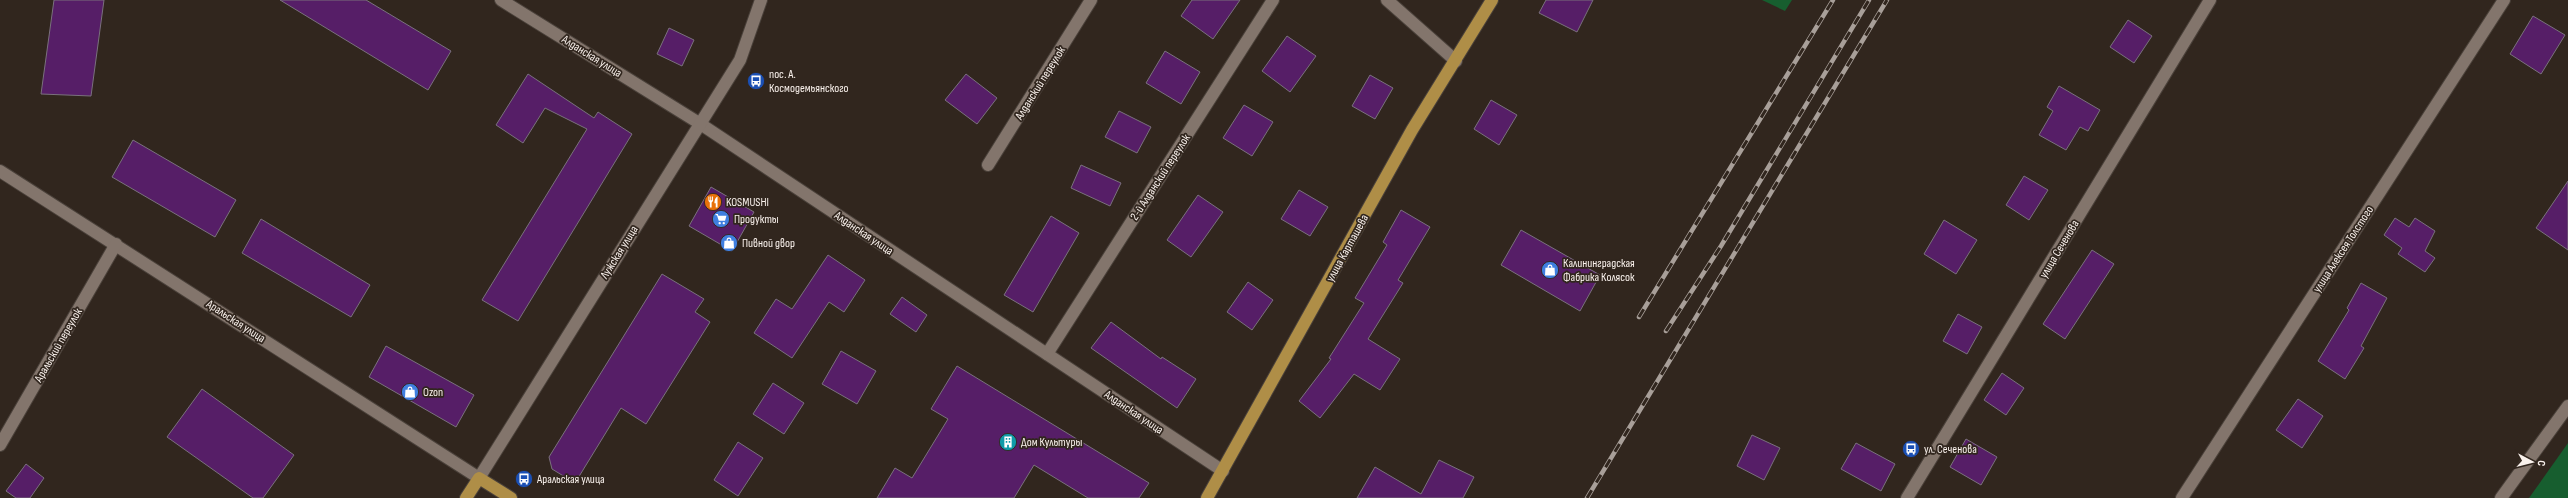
<svg xmlns="http://www.w3.org/2000/svg" width="2568" height="498" viewBox="0 0 2568 498" font-family="'Sofia Sans Condensed',sans-serif">
	<rect width="100%" height="100%" fill="#31261e"/>
	<g fill="#175e2f">
		<polygon points="1762,0 1792,0 1785,11"/>
		<polygon points="2568,443 2568,498 2529,498"/>
	</g>
	<g fill="#561e67" stroke="#7a717d">
		<polygon points="54,0 104,0 91,96 41,94"/>
		<polygon points="280,0 366,0 451,51 428,90"/>
		<polygon points="1192,0 1240,0 1213,39 1181,16"/>
		<polygon points="1546,0 1593,0 1577,32 1539,13"/>
		<polygon points="2533,16 2565,35 2541,74 2510,54"/>
		<polygon points="2128,20 2152,36 2134,63 2110,47"/>
		<polygon points="669,28 694,40 682,66 657,54"/>
		<polygon points="1287,36 1316,56 1290,92 1262,71"/>
		<polygon points="1165,51 1200,72 1181,104 1146,83"/>
		<polygon points="528,74 594,118 598,112 632,134 518,321 482,300 587,129 545,108 523,143 496,125"/>
		<polygon points="966,74 997,98 977,124 945,100"/>
		<polygon points="1370,75 1393,88 1375,119 1352,106"/>
		<polygon points="2059,86 2100,110 2088,131 2080,127 2066,150 2039,135 2053,111 2047,107"/>
		<polygon points="1491,100 1517,115 1499,145 1474,129"/>
		<polygon points="1244,105 1273,122 1252,156 1223,138"/>
		<polygon points="1119,111 1151,127 1137,153 1105,137"/>
		<polygon points="133,140 236,200 215,237 112,177"/>
		<polygon points="1081,165 1121,183 1110,206 1071,188"/>
		<polygon points="2024,176 2048,190 2029,220 2006,205"/>
		<polygon points="2568,181 2568,250 2536,228"/>
		<polygon points="711,187 754,212 732,251 689,226"/>
		<polygon points="1299,190 1328,207 1310,236 1281,219"/>
		<polygon points="1198,195 1223,212 1191,257 1167,240"/>
		<polygon points="1401,210 1430,227 1398,280 1403,283 1368,339 1400,359 1380,390 1354,374 1320,418 1299,401 1331,359 1329,358 1364,303 1355,298 1387,245 1383,242"/>
		<polygon points="1051,216 1079,233 1033,312 1004,295"/>
		<polygon points="2395,218 2409,227 2415,218 2435,231 2425,251 2435,258 2425,272 2398,254 2402,248 2384,235"/>
		<polygon points="261,219 370,285 351,317 242,253"/>
		<polygon points="1944,220 1977,240 1956,274 1924,254"/>
		<polygon points="1521,230 1600,275 1580,311 1501,265"/>
		<polygon points="2092,250 2114,264 2065,339 2043,324"/>
		<polygon points="828,255 865,280 844,312 829,302 792,358 754,333 776,299 792,309"/>
		<polygon points="662,274 704,299 695,312 710,322 646,424 621,408 575,483 552,469 549,457"/>
		<polygon points="1248,282 1273,300 1252,330 1227,312"/>
		<polygon points="2361,283 2387,298 2361,346 2364,348 2345,379 2318,361 2349,310 2347,308"/>
		<polygon points="902,297 927,315 916,332 890,314"/>
		<polygon points="1958,314 1982,327 1967,354 1943,341"/>
		<polygon points="1111,322 1161,359 1162,357 1196,379 1177,408 1091,348"/>
		<polygon points="386,346 474,395 456,427 369,377"/>
		<polygon points="841,351 876,371 857,404 822,384"/>
		<polygon points="957,366 1149,483 1139,498 1088,498 1034,465 1014,498 877,498 895,468 912,478 948,419 931,409"/>
		<polygon points="2002,373 2024,388 2006,415 1984,400"/>
		<polygon points="773,383 804,403 784,434 753,414"/>
		<polygon points="202,389 294,455 263,498 253,498 167,437"/>
		<polygon points="2298,399 2323,416 2302,448 2276,430"/>
		<polygon points="1752,435 1780,448 1764,480 1737,466"/>
		<polygon points="1966,439 1997,457 1981,485 1950,467"/>
		<polygon points="738,442 763,458 738,496 714,480"/>
		<polygon points="1856,443 1895,464 1881,491 1841,469"/>
		<polygon points="1439,460 1474,477 1463,498 1357,498 1375,467 1421,494"/>
		<polygon points="26,464 44,478 30,498 16,498 6,491"/>
	</g>
	<g fill="none" stroke-linecap="round" stroke-linejoin="round">
		<defs>
			<g id="minor">
				<polyline points="501,0 699,123 1223,471"/>
				<polyline points="1387,0 1456,61"/>
				<polyline points="988,165 1091,0"/>
				<polyline points="0,171 479,478 740,60 761,0"/>
				<polyline points="1047,354 1273,0"/>
				<polyline points="0,445 116,244"/>
				<polyline points="1907,498 2210,0"/>
				<polyline points="2182,498 2504,0"/>
				<polyline points="2501,498 2568,406"/>
			</g>
			<g id="major">
				<polyline points="466,498 479,478 511,498"/>
				<polyline points="1207,498 1412,130 1492,0"/>
			</g>
		</defs>
		<use href="#minor" stroke="#4a413a" stroke-width="14"/>
		<use href="#major" stroke="#4a413a" stroke-width="14"/>
		<use href="#minor" stroke="#83756c" stroke-width="12"/>
		<use href="#major" stroke="#af8e47" stroke-width="12"/>
		<defs>
			<g id="rail">
				<polyline points="1639,317 1833,0"/>
				<polyline points="1666,331 1721,246 1869,0"/>
				<polyline points="1587,498 1887,0"/>
			</g>
		</defs>
		<use href="#rail" stroke="#a89f99" stroke-width="4.5"/>
		<use href="#rail" stroke="#31261e" stroke-width="3" stroke-dasharray="9" stroke-linecap="butt"/>
	</g>
	<defs>
		<symbol id="bus-disc" viewBox="-11 -11 22 22"><circle r="9.5" fill="#1a4fb4" stroke="#31261e"/><path d="M-5-6H5V4H4V6H2V4H-2V6H-4V4H-5ZM-3.5-4V0h7V-4ZM-3.5 1.2v1.5H-2V1.2ZM2 1.2v1.5H3.5V1.2Z" fill="#fff"/></symbol>
		<symbol id="restaurant-disc" viewBox="-11 -11 22 22"><circle r="9.5" fill="#e8710a" stroke="#31261e"/><path d="M-5-6h1v4h1v-4h1v4h1v-4h1v5L-1.5 .5V6h-2V.5L-5-1ZM5-6V6H3V1.5H1.5Q1.5-4 5-6Z" fill="#fff"/></symbol>
		<symbol id="supermarket-disc" viewBox="-11 -11 22 22"><circle r="9.5" fill="#3f7fe0" stroke="#31261e"/><path d="M-6-5.5h2.5l.6 2H6L4.5 2H-2.5L-4.4-4H-6ZM-1.5 3.2a1.3 1.3 0 1 0 .1 0ZM3 3.2a1.3 1.3 0 1 0 .1 0Z" fill="#fff"/></symbol>
		<symbol id="shop-disc" viewBox="-11 -11 22 22"><circle r="9.5" fill="#3f7fe0" stroke="#31261e"/><path d="M-5-2.5h2.3a2.7 3.5 0 0 1 5.4 0H5L5.5 6h-11ZM-1.5-2.5h3a1.5 2.3 0 0 0-3 0Z" fill="#fff"/></symbol>
		<symbol id="building-disc" viewBox="-11 -11 22 22"><circle r="9.5" fill="#0f9aa8" stroke="#31261e"/><path d="M-4-6H4V6H1V3H-1V6H-4ZM-2.5-4.3h1.7v1.8h-1.7ZM.8-4.3h1.7v1.8H.8ZM-2.5-1h1.7V.8h-1.7ZM.8-1h1.7V.8H.8Z" fill="#fff"/></symbol>
	</defs>
	<g fill-rule="evenodd">
		<use href="#bus-disc" x="746" y="71" width="20" height="20"/>
		<use href="#restaurant-disc" x="703" y="192" width="20" height="20"/>
		<use href="#supermarket-disc" x="711" y="209" width="20" height="20"/>
		<use href="#shop-disc" x="719" y="233" width="20" height="20"/>
		<use href="#shop-disc" x="1540" y="260" width="20" height="20"/>
		<use href="#shop-disc" x="400" y="382" width="20" height="20"/>
		<use href="#building-disc" x="998" y="432" width="20" height="20"/>
		<use href="#bus-disc" x="1901" y="439" width="20" height="20"/>
		<use href="#bus-disc" x="514" y="469" width="20" height="20"/>
	</g>
	<g text-anchor="middle" stroke-width="3.5" stroke-linejoin="round" paint-order="stroke">
		<g font-size="12" fill="#f9f1ec" stroke="#31261e">
			<text transform="translate(592 56) rotate(32)" y="4">Алданская улица</text>
			<text transform="translate(1040 83) rotate(-58)" y="4">Алданский переулок</text>
			<text transform="translate(1160 177) rotate(-57)" y="4">2-й Алданский переулок</text>
			<text transform="translate(864 233) rotate(34)" y="4">Алданская улица</text>
			<text transform="translate(1347 248) rotate(-61)" y="4">улица Карташева</text>
			<text transform="translate(2059 249) rotate(-59)" y="4">улица Сеченова</text>
			<text transform="translate(2343 249) rotate(-57)" y="4">улица Алексея Толстого</text>
			<text transform="translate(619 252) rotate(-58)" y="4">Лужская улица</text>
			<text transform="translate(236 321) rotate(33)" y="4">Аральская улица</text>
			<text transform="translate(58 345) rotate(-60)" y="4">Аральский переулок</text>
			<text transform="translate(1134 412) rotate(34)" y="4">Алданская улица</text>
		</g>
		<g font-size="12" fill="#f9f1ec" stroke="#31261e" text-anchor="start">
			<text x="769" y="78">пос. А.<tspan x="769" dy="14">Космодемьянского</tspan></text>
			<text x="726" y="206">KOSMUSHI</text>
			<text x="734" y="223">Продукты</text>
			<text x="742" y="247">Пивной двор</text>
			<text x="1563" y="267">Калининградская<tspan x="1563" dy="14">Фабрика Колясок</tspan></text>
			<text x="423" y="396">Ozon</text>
			<text x="1021" y="446">Дом Культуры</text>
			<text x="1924" y="453">ул. Сеченова</text>
			<text x="537" y="483">Аральская улица</text>
		</g>
	</g>
	<g transform="translate(2532 462) rotate(97)" stroke="#31261e" stroke-width="3" paint-order="stroke">
	<path d="M0-3L7 15L0 10L-7 15Z" fill="#f9f1ec"/>
	<text y="-6" font-size="11" font-weight="bold" text-anchor="middle" fill="#f9f1ec">С</text>
	</g>
</svg>
